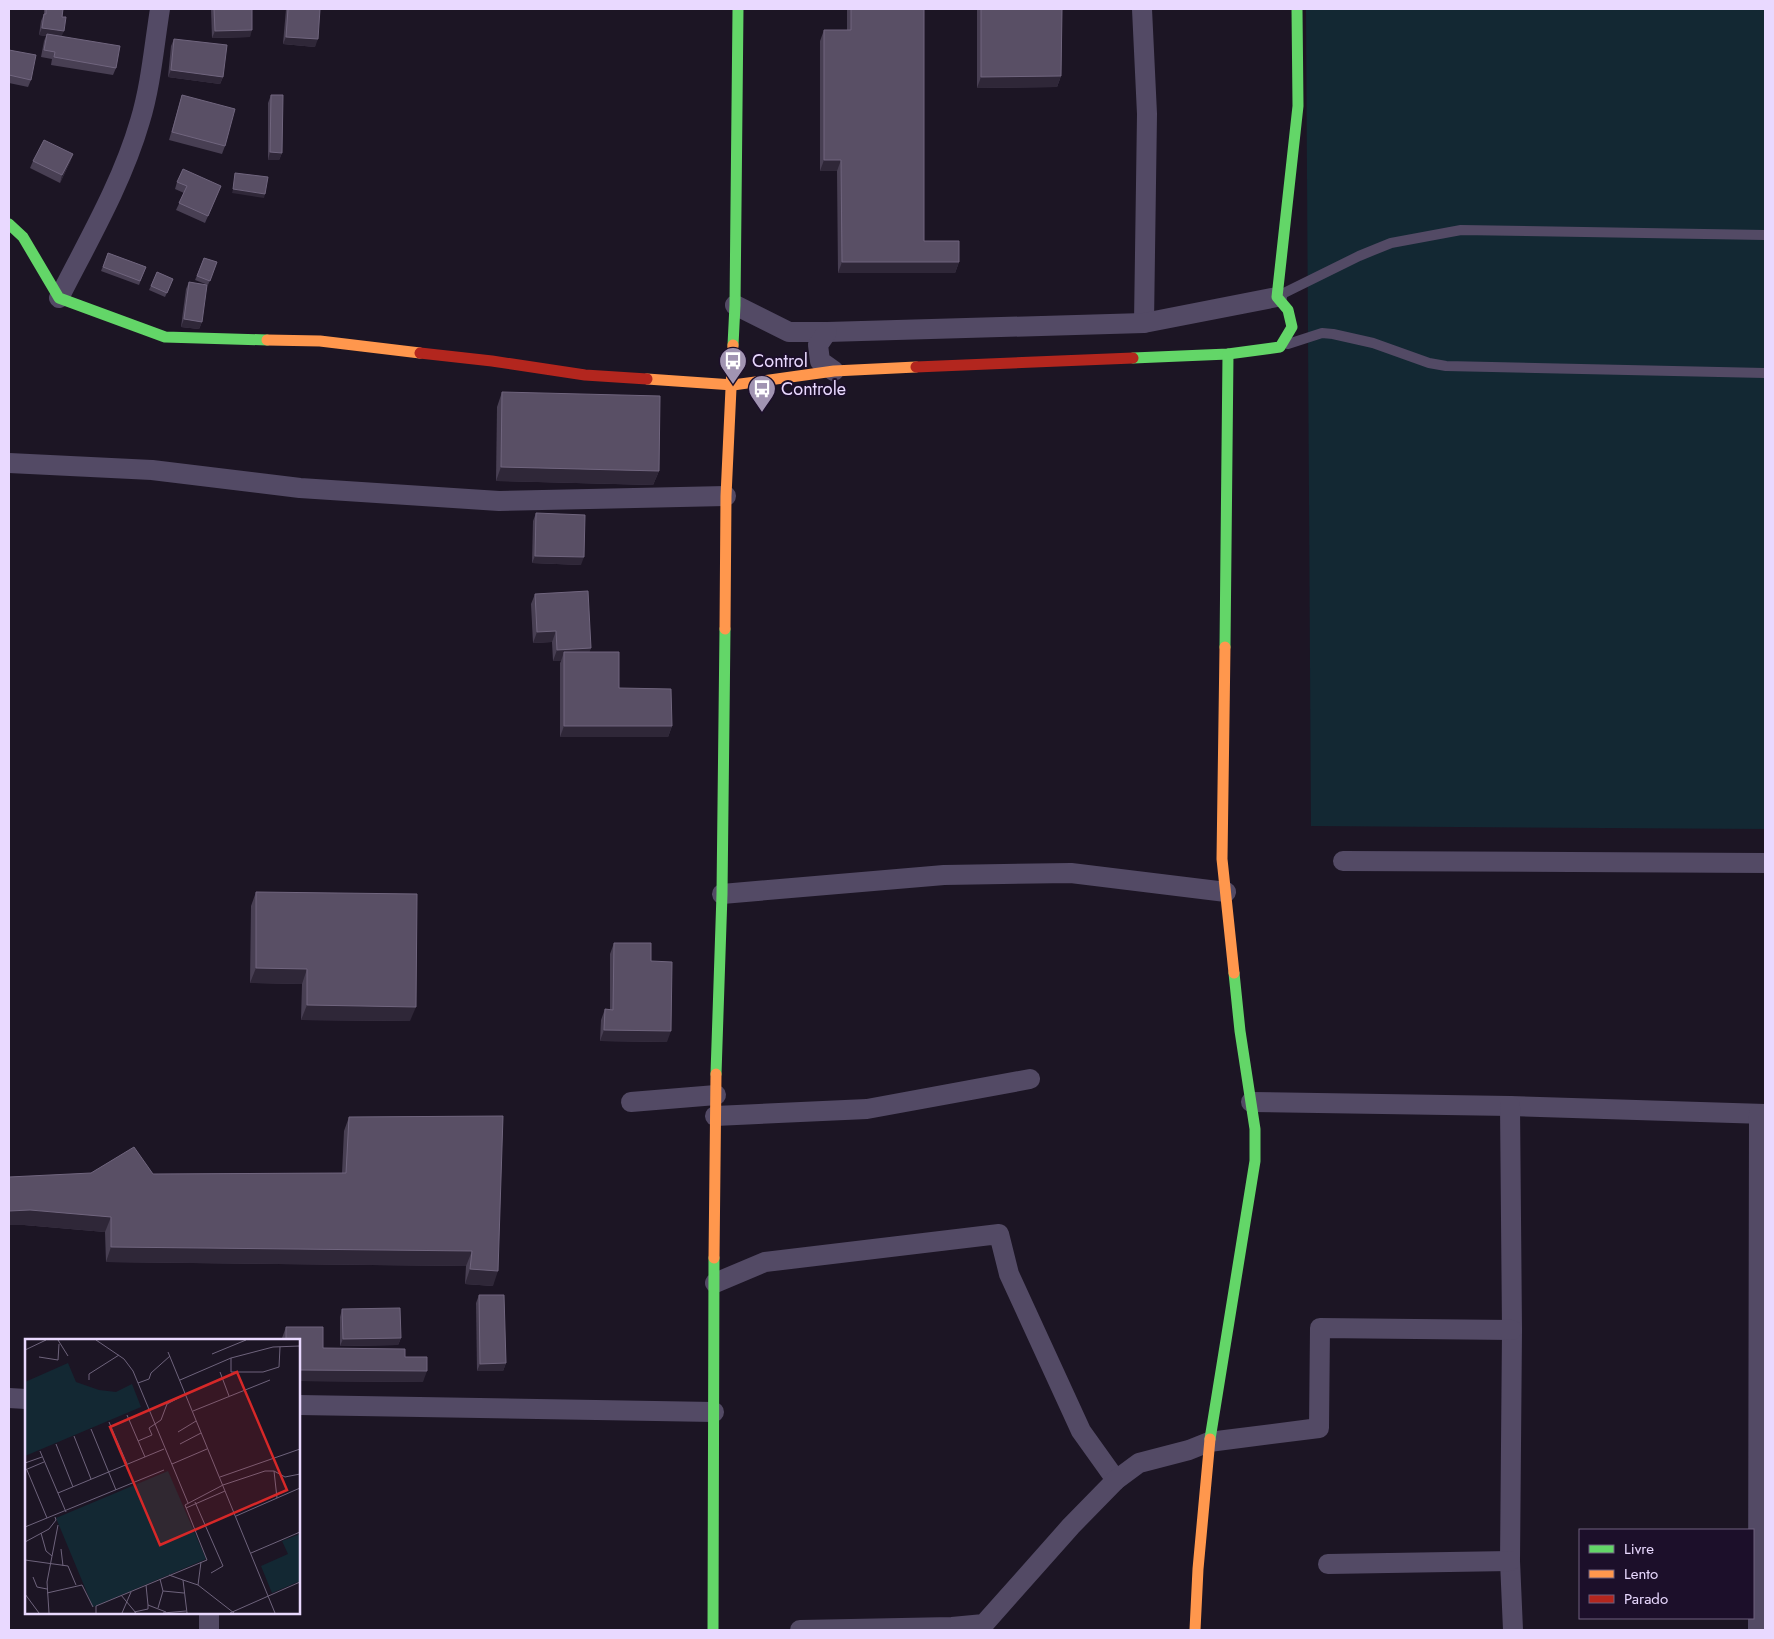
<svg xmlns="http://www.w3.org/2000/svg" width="1774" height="1639" viewBox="0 0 1774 1639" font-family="Jost,sans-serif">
	<rect width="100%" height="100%" fill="#1c1524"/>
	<polygon fill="#132833" points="1306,9 1765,9 1765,829 1311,826"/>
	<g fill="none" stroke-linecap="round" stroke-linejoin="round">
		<g stroke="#534a65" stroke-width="10">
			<polyline points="1280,295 1359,256 1391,243 1461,230 1765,235"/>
			<polyline points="1288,344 1322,333 1333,334 1373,343 1429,363 1446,366 1765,373"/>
		</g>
		<g stroke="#534a65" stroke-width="20">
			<polyline points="1142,9 1147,114 1144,323"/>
			<path d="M59,298C88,241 122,183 140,121C151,85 154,46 160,9"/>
			<polyline points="735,305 789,332 827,332 1144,323 1277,297"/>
			<polyline points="827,332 818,345 820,361 834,371"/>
			<polyline points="9,463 152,470 300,488 499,501 726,496"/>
			<polyline points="1343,861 1765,863"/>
			<polyline points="722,894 944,875 1071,873 1226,892"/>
			<polyline points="631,1102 716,1095"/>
			<polyline points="1251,1102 1510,1106 1765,1114"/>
			<polyline points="1510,1106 1512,1330 1510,1561 1513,1630"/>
			<polyline points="715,1116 867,1109 1030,1079"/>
			<polyline points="715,1283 765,1262 999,1234 1009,1274 1081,1431 1116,1480"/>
			<polyline points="9,1398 26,1399"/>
			<polyline points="299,1405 714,1412"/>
			<polyline points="1328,1564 1510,1561"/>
			<polyline points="209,1630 209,1613"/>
			<polyline points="800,1630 952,1627 984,1624 1071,1526 1116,1480 1139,1463 1189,1450 1209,1442 1319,1428 1320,1328 1512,1330"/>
			<polyline points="1758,1630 1759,1114"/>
		</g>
		<g stroke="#63d668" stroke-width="11">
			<polyline points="9,224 23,237 59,298 165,337 267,340"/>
			<polyline points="733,345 735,305 738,9"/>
			<polyline points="1133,358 1228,354 1280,347 1292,327 1288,310 1277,297 1298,106 1297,9"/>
			<polyline points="1225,647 1228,354"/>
			<polyline points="716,1074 722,894 725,629"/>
			<polyline points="1210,1439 1255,1161 1255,1129 1240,1031 1234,973"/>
			<polyline points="713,1630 714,1258"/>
		</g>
		<g stroke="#ff974d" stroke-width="11">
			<polyline points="267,340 320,341 420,353"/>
			<polyline points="647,379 733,385 834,371 916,367"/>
			<polyline points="725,629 726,496 733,345"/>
			<polyline points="1225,647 1222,859 1234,973"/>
			<polyline points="714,1258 716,1074"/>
			<polyline points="1195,1630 1198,1569 1210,1439"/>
		</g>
		<g stroke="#b3261e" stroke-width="11">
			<polyline points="420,353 492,361 585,375 647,379"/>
			<polyline points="916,367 1133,358"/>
		</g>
	</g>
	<g fill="#483f53">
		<polygon points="44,9 63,9 62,17 62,36 116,68 113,75 51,65 52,59 41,57 44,41 46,36 39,35 41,21 44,14"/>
		<polygon points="211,9 252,9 250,37 212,38"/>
		<polygon points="286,9 320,9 315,47 283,44"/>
		<polygon points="847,9 924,9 924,241 959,262 955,273 838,273 837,171 820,171 820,41 824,30 847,30"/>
		<polygon points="977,9 1062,9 1061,76 1057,87 977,88"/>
		<polygon points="174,39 223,77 220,84 168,77 171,46"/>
		<polygon points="9,50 31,80 28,87 9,83"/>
		<polygon points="182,95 225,146 222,154 169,140"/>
		<polygon points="271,95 282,153 279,160 268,160 268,103"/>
		<polygon points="73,154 70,162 60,183 30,168 33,161"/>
		<polygon points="177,182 221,186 205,223 176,210 184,193 175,189"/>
		<polygon points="108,253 146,267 139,285 101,271"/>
		<polygon points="204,258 217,262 208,285 195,280"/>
		<polygon points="157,272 173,279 165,297 149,290"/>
		<polygon points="189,282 202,322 199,329 181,327 186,289"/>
		<polygon points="502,392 659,471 653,485 496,481 497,407"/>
		<polygon points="536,513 581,565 532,563 533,521"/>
		<polygon points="535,594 591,648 589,652 619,688 672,726 668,737 560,737 560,663 561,661 553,661 552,642 533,643 531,604"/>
		<polygon points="256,892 410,1021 301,1020 302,984 250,983 251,906"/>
		<polygon points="614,943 651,961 667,1042 600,1041 601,1020 605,1009 610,1010 610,954"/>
		<polygon points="503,1116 493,1286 465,1284 466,1266 106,1262 105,1232 24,1225 153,1174 342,1173 344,1131 349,1117"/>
		<polygon points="479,1295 506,1363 503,1371 477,1371 476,1303"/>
		<polygon points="342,1309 401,1338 398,1345 340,1346 340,1317"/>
		<polygon points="286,1327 323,1348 405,1357 423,1382 299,1381 299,1340 282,1340 282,1338"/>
	</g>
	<g fill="#2f2738">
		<polygon points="42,28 64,31 61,38 47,34 46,36 39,35"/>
		<polygon points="252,30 250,37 212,38 215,31"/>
		<polygon points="286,37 318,39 315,47 283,44"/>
		<polygon points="171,70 223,77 220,84 168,77"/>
		<polygon points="1061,76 1057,87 977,88 981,77"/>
		<polygon points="270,152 282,153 279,160 268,160"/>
		<polygon points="73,154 70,162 60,183 62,175"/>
		<polygon points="824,160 841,160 837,171 820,171"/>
		<polygon points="233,189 265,194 264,198 232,193"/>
		<polygon points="842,262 959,262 955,273 838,273"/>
		<polygon points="184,319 202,322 199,329 181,327"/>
		<polygon points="501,467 659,471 653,485 496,481"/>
		<polygon points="535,556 584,557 581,565 532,563"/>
		<polygon points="556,631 552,642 533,643 537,632"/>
		<polygon points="591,648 587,659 564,652 561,661 553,661 557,650"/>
		<polygon points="564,726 672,726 668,737 560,737"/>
		<polygon points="256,968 307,969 302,984 250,983"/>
		<polygon points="307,1005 416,1007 410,1021 301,1020"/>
		<polygon points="604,1030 671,1031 667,1042 600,1041"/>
		<polygon points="30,1210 111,1217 105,1232 24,1225 9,1225 9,1211"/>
		<polygon points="111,1247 472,1251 466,1266 106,1262"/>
		<polygon points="470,1269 498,1271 493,1286 465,1284"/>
		<polygon points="401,1338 398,1345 340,1346 343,1339"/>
		<polygon points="506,1363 503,1371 477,1371 480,1364"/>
		<polygon points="299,1370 427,1371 423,1382 299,1381"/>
	</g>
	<g fill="#594f65" stroke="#70657e">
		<polygon points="46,9 63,9 62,17 66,17 64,31 42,28 44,14 46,14"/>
		<polygon points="214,9 252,9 252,30 215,31"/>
		<polygon points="288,9 320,9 318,39 286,37"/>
		<polygon points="851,9 924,9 924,241 959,241 959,262 842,262 841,160 824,160 824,30 851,30"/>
		<polygon points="981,9 1062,9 1061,76 981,77"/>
		<polygon points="47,34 120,46 116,68 54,57 55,52 44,50"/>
		<polygon points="174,39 227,45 223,77 171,70"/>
		<polygon points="9,50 36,55 31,80 9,75"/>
		<polygon points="182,95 235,109 225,146 172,132"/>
		<polygon points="271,95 283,95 282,153 270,152"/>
		<polygon points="44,140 73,154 62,175 33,161"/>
		<polygon points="183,169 221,186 208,216 179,203 187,186 177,182"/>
		<polygon points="235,173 268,177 265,194 233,189"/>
		<polygon points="108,253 146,267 140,281 103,267"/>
		<polygon points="204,258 217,262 210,281 197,276"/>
		<polygon points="157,272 173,279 167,293 151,286"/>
		<polygon points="189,282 207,285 202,322 184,319"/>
		<polygon points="502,392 660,396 659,471 501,467"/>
		<polygon points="536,513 585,515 584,557 535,556"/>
		<polygon points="588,591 591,648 557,650 556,631 537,632 535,594"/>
		<polygon points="564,652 619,652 619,688 671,689 672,726 564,726"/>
		<polygon points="256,892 417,894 416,1007 307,1005 307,969 256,968"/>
		<polygon points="614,943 651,943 651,961 672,962 671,1031 604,1030 605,1009 613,1010"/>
		<polygon points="503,1116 498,1271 470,1269 472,1251 111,1247 111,1217 30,1210 9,1211 9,1177 91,1173 134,1147 153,1174 346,1173 349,1117"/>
		<polygon points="479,1295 504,1295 506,1363 480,1364"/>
		<polygon points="400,1308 401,1338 343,1339 342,1309"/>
		<polygon points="286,1327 323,1327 323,1348 405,1349 405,1357 427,1357 427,1371 299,1370 299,1340 286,1340"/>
	</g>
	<defs>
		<symbol id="bus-pin" viewBox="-11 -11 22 30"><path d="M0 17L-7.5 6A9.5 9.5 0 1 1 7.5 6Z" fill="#a194b2" stroke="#1c0f2a"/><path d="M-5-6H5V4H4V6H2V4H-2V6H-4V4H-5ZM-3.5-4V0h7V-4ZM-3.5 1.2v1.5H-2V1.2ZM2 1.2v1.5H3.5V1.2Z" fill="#fff"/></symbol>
	</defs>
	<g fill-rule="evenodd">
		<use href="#bus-pin" x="717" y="345" width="32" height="43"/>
		<use href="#bus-pin" x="746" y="373" width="32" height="43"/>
	</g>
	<g text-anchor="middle" stroke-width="4" stroke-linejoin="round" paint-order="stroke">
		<g font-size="18" fill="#e9d9ff" stroke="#1c0f2a" text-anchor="start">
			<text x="752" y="367">Control</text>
			<text x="781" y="395">Controle</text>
		</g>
	</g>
	<g transform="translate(25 1339)">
		<rect width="275" height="275" fill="#1c1524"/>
		<path d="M43,24L51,43L74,51L91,53L107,45L116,68L0,117V43ZM143,132L181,220L68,268L31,179ZM275,195V242L247,254L236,227L263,215L257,202Z" fill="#132833"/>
		<path fill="none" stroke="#6e637c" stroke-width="1" d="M33,1L43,17M71,1L99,20L108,32L163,164M0,11L21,1M143,13L250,274M187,15L221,1M14,18L33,21L34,5M206,19V33H238L254,28L255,8M195,33L204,57M64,41V35L94,16M155,41L206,19L248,8L275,7M113,44L124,40L126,34L145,17M168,72L245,41M102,76L120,118M84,83L102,125M66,90L91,151M153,93L171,82M49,97L66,140M113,102L127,96L124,89L136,81L142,65L161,55M31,105L48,148M155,105L176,94M15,112L41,173M0,124L17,118M147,125L182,110M0,131L19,123M2,131L22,179M249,132L252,159M195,138L275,110M33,154L139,110M170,163L198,227L186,234M161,169L200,152M211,177L275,149M0,188L139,131M16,194L21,212L27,217M0,203L24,190L31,181L30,178M36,210L38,227M226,214L275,193M0,221L43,227L51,246M176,223L173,246L209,274M144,236L158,241L162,274M8,238L12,248L22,250M158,241L173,246M121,246L123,266M138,252L159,254M22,254L57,246L68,268M0,255L14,274M96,256L111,274M133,269L138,252L135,240M109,273L123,270V266L141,273M24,274L22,243L33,186M71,274V267L182,221L160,166L198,146L240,132H249L260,138L275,135M97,274L106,253M138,274L161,272M205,274L275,243"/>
		<path fill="#d62828" fill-opacity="0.15" stroke="#d62828" stroke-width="2.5" d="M212,33L262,151L135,206L85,88Z"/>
		<rect width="275" height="275" fill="none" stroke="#e9d9ff" stroke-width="2.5"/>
	</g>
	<rect width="1774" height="1639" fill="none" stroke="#e9d9ff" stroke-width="20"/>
	<rect x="1579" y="1529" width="175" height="90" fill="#1c0f2a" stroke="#6e607f"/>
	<rect x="1589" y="1545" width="25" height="8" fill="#63d668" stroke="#6e607f"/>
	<text x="1624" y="1554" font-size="15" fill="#e9d9ff">Livre</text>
	<rect x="1589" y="1570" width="25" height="8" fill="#ff974d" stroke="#6e607f"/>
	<text x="1624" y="1579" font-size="15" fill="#e9d9ff">Lento</text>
	<rect x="1589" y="1595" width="25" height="8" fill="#b3261e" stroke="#6e607f"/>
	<text x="1624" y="1604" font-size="15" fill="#e9d9ff">Parado</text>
</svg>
